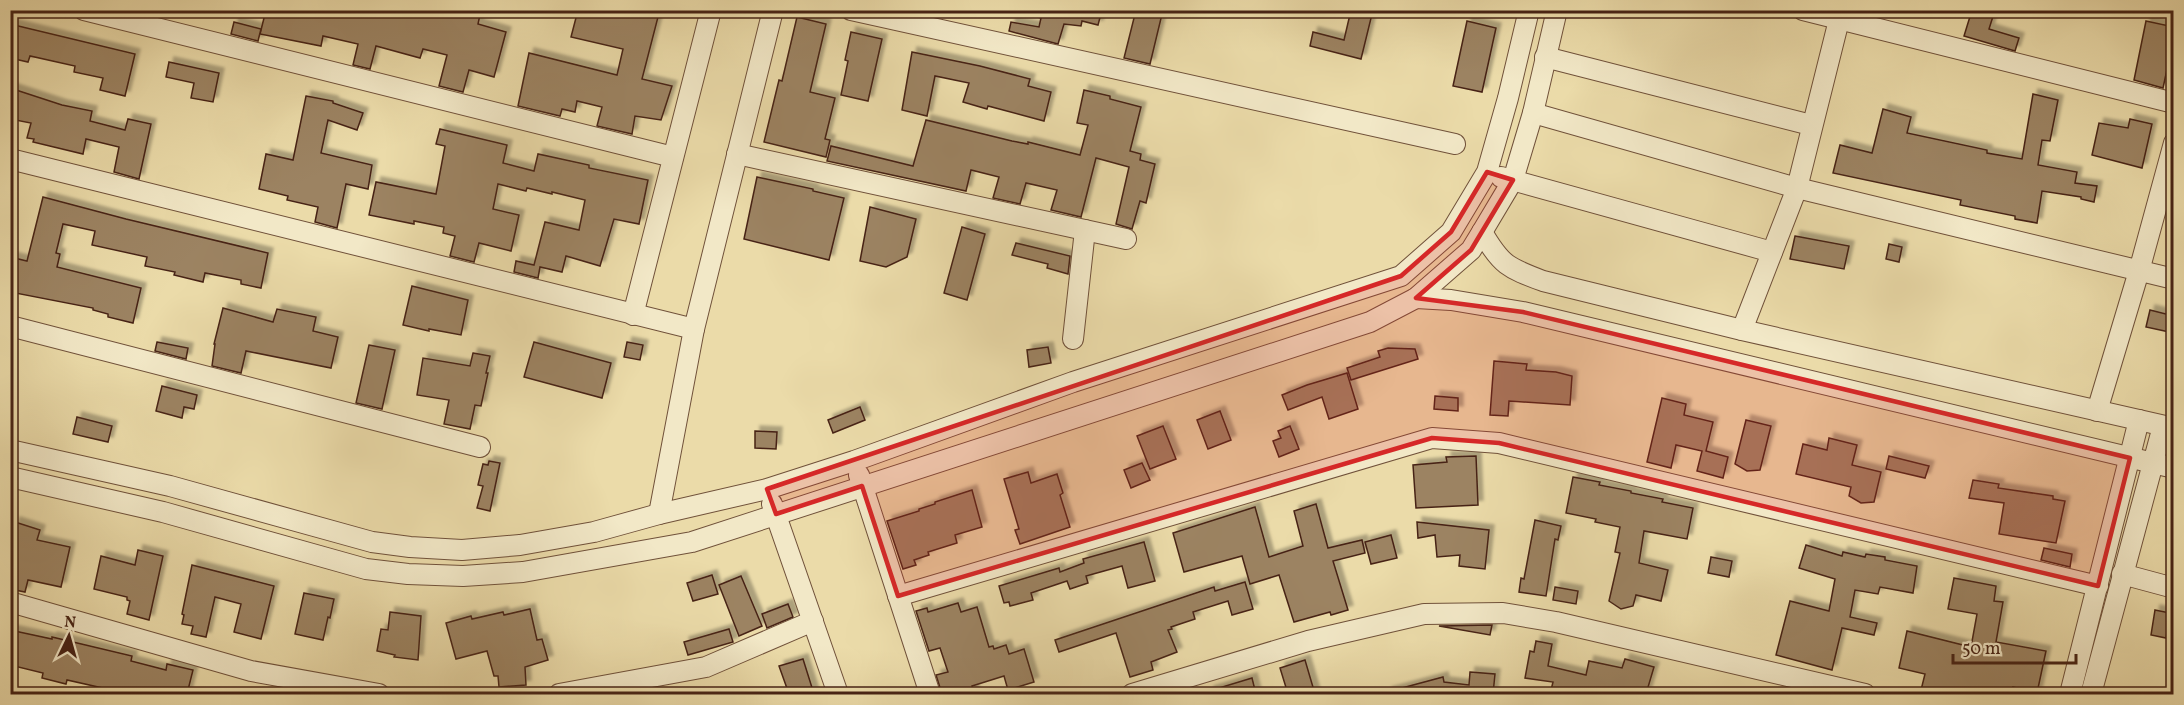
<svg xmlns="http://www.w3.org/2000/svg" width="2184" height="705" viewBox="0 0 2184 705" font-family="Vollkorn,serif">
	<defs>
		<filter id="shadow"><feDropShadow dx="5" dy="-5" stdDeviation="1.5" flood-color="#0004"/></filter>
	</defs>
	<rect width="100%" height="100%" fill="#ebdba9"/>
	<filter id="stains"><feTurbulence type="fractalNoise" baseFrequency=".00333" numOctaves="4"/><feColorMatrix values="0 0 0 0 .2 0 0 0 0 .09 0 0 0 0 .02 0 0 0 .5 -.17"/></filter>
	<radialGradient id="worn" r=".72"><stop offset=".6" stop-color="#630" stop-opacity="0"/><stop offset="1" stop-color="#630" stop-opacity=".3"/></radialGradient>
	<g fill="#9c8362" stroke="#472315" stroke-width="1.5" filter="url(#shadow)">
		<polygon points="266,10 381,10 408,16 409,10 481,10 478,24 506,32 494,77 469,70 463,92 439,86 447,55 423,49 420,58 376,46 370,69 353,65 358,44 323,36 321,46 260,34"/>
		<polygon points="578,10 637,10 658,17 642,79 672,86 661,120 635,116 632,134 597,126 602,107 577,101 575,112 562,109 560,116 518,106 529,53 617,75 623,49 571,37"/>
		<polygon points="1030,10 1102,10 1098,25 1082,21 1081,26 1064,24 1058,44 1009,31 1011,22 1039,27 1041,18 1030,15"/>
		<polygon points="1136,10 1163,10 1150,64 1124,58"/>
		<polygon points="1351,10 1373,10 1361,59 1310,46 1313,32 1344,40"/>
		<polygon points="1972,10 1995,10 1989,29 2019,38 2015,51 1964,36"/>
		<polygon points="797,17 826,24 810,92 835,98 825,139 830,140 826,157 764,142 779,80 782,81"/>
		<polygon points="1467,21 1496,28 1482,92 1453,86"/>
		<polygon points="2146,21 2174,27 2174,37 2163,88 2134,80"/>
		<polygon points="234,22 261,29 258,41 231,34"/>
		<polygon points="10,24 135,54 125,96 100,90 103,78 74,72 75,66 30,56 28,62 10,58"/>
		<polygon points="851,32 882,39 868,101 841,95 848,61 845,60"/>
		<polygon points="912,52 980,66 1030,79 1028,86 1051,92 1044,121 988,106 987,109 963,102 969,83 935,76 927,116 902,110"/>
		<polygon points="169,62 219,73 213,102 191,98 194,83 166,77"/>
		<polygon points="10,88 62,105 92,111 90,121 125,130 128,119 151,124 139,179 114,172 119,147 86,139 83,154 33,142 34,139 27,138 31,123 10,119"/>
		<polygon points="1084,90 1110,96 1110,99 1141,107 1130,151 1141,154 1140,160 1155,164 1146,203 1140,201 1132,229 1116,224 1129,167 1096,158 1081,217 1051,210 1057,190 1026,183 1020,204 993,198 999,177 971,170 966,191 827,161 831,146 913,166 926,120 1012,141 1028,144 1028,142 1080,155 1088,125 1077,123"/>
		<polygon points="2033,94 2058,100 2050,141 2042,140 2038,165 2077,172 2075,183 2097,186 2094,202 2081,199 2081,197 2042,191 2037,223 2015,219 2015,216 1960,205 1961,200 1833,173 1840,145 1872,153 1883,109 1911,117 1907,133 1987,150 1987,153 2022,159"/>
		<polygon points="306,96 333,101 333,103 363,113 357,130 328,120 321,153 372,165 368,189 346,184 337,228 315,222 318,207 287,200 288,196 259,189 266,154 293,160"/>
		<polygon points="2130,119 2152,124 2142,168 2092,155 2099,123 2128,128"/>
		<polygon points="440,129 507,145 503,163 534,171 538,154 589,165 589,168 648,180 639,224 614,219 600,266 566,256 562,272 540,267 538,278 514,272 516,261 534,265 545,222 579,230 585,200 552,192 552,194 527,188 526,191 498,184 493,209 519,215 511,251 479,243 474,262 450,256 455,236 443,233 444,227 414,221 414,224 369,215 376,182 436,194 445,146 436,144"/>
		<polygon points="757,177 813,189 813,191 844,198 829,260 744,239"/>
		<polygon points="43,197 126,219 268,253 261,288 241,284 241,280 205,273 203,282 174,275 175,272 145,266 147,257 92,245 95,231 63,224 56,253 60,254 57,267 141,288 133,323 108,317 108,314 93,310 93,308 10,292 10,257 27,261"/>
		<polygon points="870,207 916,219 907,257 886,267 860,261"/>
		<polygon points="962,227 985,234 967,300 944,293"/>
		<polygon points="1795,236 1849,246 1844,269 1790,259"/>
		<polygon points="1016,243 1070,256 1068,274 1047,268 1048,264 1012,255"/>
		<polygon points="1889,244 1902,247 1899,262 1886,259"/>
		<polygon points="412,286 468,300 461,335 429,329 429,331 403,325"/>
		<polygon points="223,308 273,322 277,309 316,317 313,331 338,337 331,368 246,351 241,373 212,366 215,344 214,344"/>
		<polygon points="2150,310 2174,316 2174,333 2146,327"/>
		<polygon points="157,342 188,348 186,359 155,351"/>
		<polygon points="534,342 611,363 602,398 524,377"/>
		<polygon points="627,342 643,345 640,360 624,357"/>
		<polygon points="369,345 395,350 382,409 356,403"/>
		<polygon points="1048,347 1051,363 1029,367 1027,350"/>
		<polygon points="1388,348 1415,349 1418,359 1351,380 1347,368 1380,357 1378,351"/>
		<polygon points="473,353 490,356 486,373 488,373 481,406 475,405 470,429 444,424 449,400 417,395 423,358 470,366"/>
		<polygon points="1494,361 1527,364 1526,370 1556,372 1572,376 1570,405 1509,401 1508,416 1490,415"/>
		<polygon points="1347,373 1358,409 1329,419 1322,397 1288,410 1282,395 1307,385"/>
		<polygon points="162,386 197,395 194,409 184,407 182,418 156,411"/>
		<polygon points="1435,396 1458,398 1458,411 1434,409"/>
		<polygon points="1662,398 1686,404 1684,415 1713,422 1706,451 1728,457 1723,478 1697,471 1702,451 1676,445 1671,468 1647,462"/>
		<polygon points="860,407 865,420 833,433 828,420"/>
		<polygon points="1220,411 1231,440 1208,449 1197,420"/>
		<polygon points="77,417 112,426 108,442 73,434"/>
		<polygon points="1746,420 1771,426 1760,470 1747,471 1735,464"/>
		<polygon points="1163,426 1176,459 1150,469 1137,436"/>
		<polygon points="1290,426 1299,449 1279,457 1273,441 1281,438 1278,431"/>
		<polygon points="755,431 777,432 776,449 755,448"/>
		<polygon points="1829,438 1857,445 1852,465 1881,472 1874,502 1861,503 1849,496 1851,487 1796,474 1803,444 1827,450"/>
		<polygon points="1476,456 1478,505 1416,508 1413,465 1447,462 1446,457"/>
		<polygon points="1889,456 1929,466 1925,478 1886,469"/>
		<polygon points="489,461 500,463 490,511 477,508 483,486 478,485 483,464 488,465"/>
		<polygon points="1142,463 1150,480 1131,488 1124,470"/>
		<polygon points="1028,472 1031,483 1057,474 1063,493 1060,495 1070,527 1020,544 1015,530 1019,529 1004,479"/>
		<polygon points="1573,477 1600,482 1599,485 1631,491 1631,493 1663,499 1662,502 1693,508 1687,539 1644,531 1639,563 1668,570 1661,601 1636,595 1633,606 1621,609 1609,601 1620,553 1615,552 1620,527 1595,522 1596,519 1566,513"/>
		<polygon points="1973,480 1999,484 1998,488 2053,496 2053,499 2065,501 2056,543 1999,534 2004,503 1969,498"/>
		<polygon points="972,490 982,527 955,535 957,543 928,552 929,555 914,560 916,565 903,569 887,521 919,511 919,509 935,504 935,502"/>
		<polygon points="1316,504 1328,548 1362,540 1365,553 1333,561 1348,610 1331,615 1330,612 1294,622 1279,575 1250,584 1242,556 1184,572 1173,533 1255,507 1269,557 1303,546 1294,511"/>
		<polygon points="1535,520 1561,526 1558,540 1555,539 1546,596 1519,592 1521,578 1524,579"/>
		<polygon points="15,522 40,530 37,540 70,547 61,587 28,580 25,592 10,589 10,537"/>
		<polygon points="1417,522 1489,530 1485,569 1459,566 1460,555 1437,557 1435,535 1418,538"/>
		<polygon points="1391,535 1397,558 1371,564 1365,542"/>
		<polygon points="1144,542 1155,581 1128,588 1122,566 1086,576 1088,583 1070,589 1067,581 1031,593 1033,600 1010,606 1009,602 1004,603 999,586 1059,568 1060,572 1084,563 1083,559"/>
		<polygon points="1806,545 1842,556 1843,552 1865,557 1866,554 1885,557 1885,560 1917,566 1913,593 1880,587 1878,594 1855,590 1850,617 1877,623 1874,635 1842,628 1832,670 1776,655 1790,601 1829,611 1835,579 1799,568"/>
		<polygon points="2044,548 2072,554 2070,567 2041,560"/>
		<polygon points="138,550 163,556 149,620 127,614 130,601 127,600 127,597 94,589 101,556 135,565"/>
		<polygon points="1711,557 1732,561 1729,577 1708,573"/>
		<polygon points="192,565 274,586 261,639 234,632 241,604 215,597 206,637 191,634 193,626 182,624 184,615 182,614"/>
		<polygon points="712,575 718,594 693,601 687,583"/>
		<polygon points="741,576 762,626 739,636 719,585"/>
		<polygon points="1954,578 1996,586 1994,601 2003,602 1996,642 2046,651 2037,693 2013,687 2013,694 1920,694 1925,674 1899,668 1907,631 1971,647 1977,614 1948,609"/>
		<polygon points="1245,582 1253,609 1232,615 1228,601 1193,612 1195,619 1171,627 1172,629 1168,630 1177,652 1151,662 1153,670 1130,677 1116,633 1059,652 1055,640 1214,587 1215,591"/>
		<polygon points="1555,587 1578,591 1576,604 1553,600"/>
		<polygon points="304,593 334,599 330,618 328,617 323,640 295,634"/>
		<polygon points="958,603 961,612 977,607 989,647 993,646 994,649 1006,645 1009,654 1024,649 1034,682 1008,690 1004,676 972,686 975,694 942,694 936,675 948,672 940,648 929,651 916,611 927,608 928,612"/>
		<polygon points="788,604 793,617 767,628 762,614"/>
		<polygon points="530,609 537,640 542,639 548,660 525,667 526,685 499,687 498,676 494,676 487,651 456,659 446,623 471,616 472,619 503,612 504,615"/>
		<polygon points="2155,610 2170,613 2166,638 2151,635"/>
		<polygon points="390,612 421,616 418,660 394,657 395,655 377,651 381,629 388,630"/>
		<polygon points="1492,625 1490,635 1439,626"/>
		<polygon points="729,629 733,642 688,655 684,642"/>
		<polygon points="10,630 52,639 52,637 132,656 131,661 166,670 167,664 193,670 187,694 129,694 67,680 66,684 42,678 43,673 10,665"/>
		<polygon points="1536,641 1552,644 1548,666 1586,675 1589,661 1622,668 1625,659 1654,667 1646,694 1550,694 1553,682 1525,678 1530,651 1534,652"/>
		<polygon points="803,659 814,694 789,694 779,666"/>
		<polygon points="1305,660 1315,694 1288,694 1280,668"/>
		<polygon points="1470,672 1495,674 1493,694 1388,694 1387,692 1443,677 1444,682 1469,685"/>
		<polygon points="1252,678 1256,694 1209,694 1209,691"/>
	</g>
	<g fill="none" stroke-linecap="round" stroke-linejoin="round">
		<defs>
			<g id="minor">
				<polyline points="84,10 673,157"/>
				<polyline points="851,10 1455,144"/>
				<polyline points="1803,10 2174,103"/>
				<polyline points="1545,57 1811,125"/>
				<polyline points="1533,113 1797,188 2174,279"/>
				<polyline points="737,154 1126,239"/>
				<polyline points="10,159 694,329"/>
				<polyline points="1501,177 1772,252"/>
				<path d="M1482,232C1501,265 1508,268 1543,281L1742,330L2174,428"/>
				<polyline points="1416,298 1451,300 1523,312 2174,468"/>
				<polyline points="633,315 711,10"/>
				<polyline points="10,326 480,447"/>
				<polyline points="1742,330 1797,188 1839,20"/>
				<polyline points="1073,339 1085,230"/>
				<polyline points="2097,411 2139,271 2174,143"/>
				<polyline points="10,450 170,486 372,542 410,547 462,550 520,545 594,532 659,514 767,489 854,461 1073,382 1401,276 1451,232 1487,172 1508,98 1529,10"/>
				<polyline points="859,475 930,694"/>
				<polyline points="10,477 163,512 366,569 408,574 463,576 523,572 692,542 1370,322 1416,298 1471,250 1482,232 1513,180 1533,113 1557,10"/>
				<polyline points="772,504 838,694"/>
				<polyline points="659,514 694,329 773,10"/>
				<polyline points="2122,574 2174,588"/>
				<polyline points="898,596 1432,438 1499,443 2098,586"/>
				<polyline points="10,602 251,671 379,694"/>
				<polyline points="559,694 706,667 813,621"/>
				<polyline points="1132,694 1308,641 1424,614 1503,613 1556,622 1865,694"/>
				<polyline points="2070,694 2139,420"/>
				<polyline points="2091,694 2163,426"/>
			</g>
		</defs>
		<use href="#minor" stroke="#70513a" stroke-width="22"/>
		<use href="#minor" stroke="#f2e8c7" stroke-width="20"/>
	</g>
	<path fill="#d62828" fill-opacity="0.2" stroke="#d62828" stroke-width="4.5" stroke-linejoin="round" d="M1487,172L1513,180L1471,250L1416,298L1523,312L2130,458L2098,586L1499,443L1432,438L898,596L862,486L776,514L767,489L1401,276L1451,232Z"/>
	<rect width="2184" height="705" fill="none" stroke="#ebdba9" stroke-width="36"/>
	<rect x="12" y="12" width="2160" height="681" fill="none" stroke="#472315" stroke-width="3"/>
	<rect x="18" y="18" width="2148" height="669" fill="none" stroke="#472315" stroke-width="1.5"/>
	<g transform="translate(69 636) rotate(5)" stroke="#f2e8c7" stroke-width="4.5" paint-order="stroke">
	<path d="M0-4.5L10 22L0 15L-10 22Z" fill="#472315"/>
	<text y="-9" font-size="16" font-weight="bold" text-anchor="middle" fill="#472315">N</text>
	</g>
	<path d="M1953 654v9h123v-9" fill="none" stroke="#472315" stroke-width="3"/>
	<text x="1962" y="654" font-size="18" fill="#472315" stroke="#f2e8c7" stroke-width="4.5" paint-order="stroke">50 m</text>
	<rect width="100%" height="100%" filter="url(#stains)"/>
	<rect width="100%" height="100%" fill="url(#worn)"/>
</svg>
